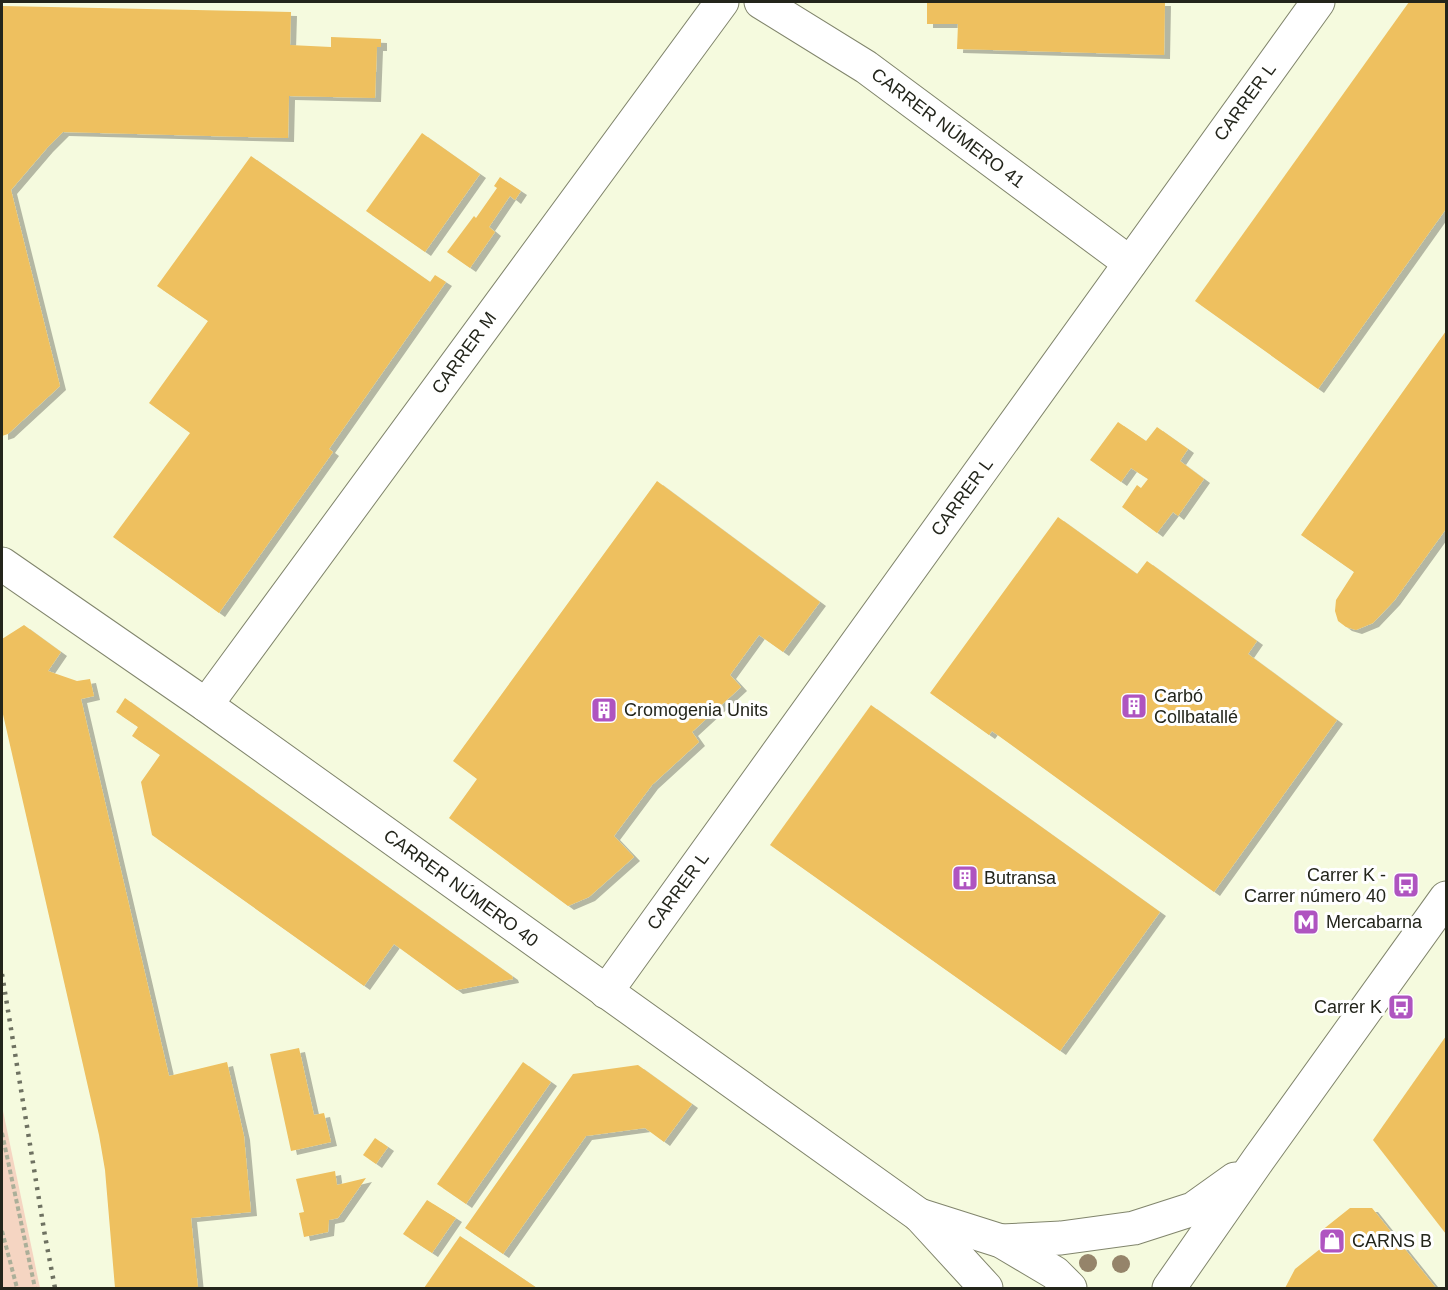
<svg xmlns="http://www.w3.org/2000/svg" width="1448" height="1290" viewBox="0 0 1448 1290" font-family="Arial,sans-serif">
	<defs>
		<filter id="shadow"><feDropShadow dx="6" dy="4" stdDeviation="0" flood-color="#0004"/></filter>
	</defs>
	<rect width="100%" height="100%" fill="#f5fade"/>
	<polygon fill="#f5d5c2" points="2,1106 40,1288 2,1288"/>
	<g fill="#eec05f" filter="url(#shadow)">
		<polygon points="927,2 1165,2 1164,55 957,49 958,24 927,24"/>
		<polygon points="1409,2 1446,2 1446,209 1318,389 1195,301"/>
		<polygon points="2,6 291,12 290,45 331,47 331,37 381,39 381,47 377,47 375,98 289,96 288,138 63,132 47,148 11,190 60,386 8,434 2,436"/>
		<polygon points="422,133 480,174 425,252 366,211"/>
		<polygon points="251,156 430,282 435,275 446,282 329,449 333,452 219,613 113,537 190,433 149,403 208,321 157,286"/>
		<polygon points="500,177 521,191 515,200 510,196 489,227 495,232 470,268 447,252 474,216 476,218 497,188 494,186"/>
		<polygon points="1446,331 1446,529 1394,601 1373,623 1356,630 1346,627 1338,621 1335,611 1336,600 1354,572 1301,535"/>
		<polygon points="1118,422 1146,441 1157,427 1188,449 1180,461 1204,479 1178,516 1173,512 1157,533 1122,507 1137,485 1141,488 1148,479 1131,468 1121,482 1090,460"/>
		<polygon points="657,481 820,602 783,652 759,635 730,675 741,687 692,732 699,742 652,785 614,836 634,857 589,897 568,906 449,818 477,779 453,761"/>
		<polygon points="1058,517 1137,574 1147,561 1257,641 1248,654 1337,720 1214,892 992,731 989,735 930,693"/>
		<polygon points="24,625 61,652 48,671 77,681 90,679 94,696 81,699 169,1076 227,1062 244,1136 251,1212 191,1218 198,1288 115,1288 105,1170 99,1135 2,710 2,639"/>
		<polygon points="125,698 512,976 513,979 457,990 394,944 364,986 152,835 141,782 160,755 132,736 138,727 116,712"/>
		<polygon points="871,705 1160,912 1060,1051 770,845"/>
		<polygon points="1446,1036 1446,1234 1373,1140"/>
		<polygon points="299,1048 314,1115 324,1113 331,1142 291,1151 270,1054"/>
		<polygon points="523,1062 551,1082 466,1204 437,1184"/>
		<polygon points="638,1065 692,1104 664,1142 645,1128 586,1136 503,1254 465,1228 573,1074"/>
		<polygon points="375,1138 388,1147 376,1164 363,1155"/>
		<polygon points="335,1171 337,1185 366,1178 338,1218 329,1220 328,1232 304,1237 299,1213 304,1212 296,1179"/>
		<polygon points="427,1200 456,1218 432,1253 403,1234"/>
		<polygon points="1350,1208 1372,1208 1436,1288 1285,1288 1295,1269 1330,1241 1321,1231"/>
		<polygon points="460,1236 537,1288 424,1288"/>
	</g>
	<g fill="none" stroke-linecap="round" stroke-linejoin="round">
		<defs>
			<g id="minor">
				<polyline points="761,2 866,67 1130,263"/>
				<polyline points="2,564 206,705 919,1215"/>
				<polyline points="206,705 722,2"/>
				<polyline points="606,992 1318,2"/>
			</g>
			<g id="major">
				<polyline points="919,1215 1001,1241 1055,1273 1070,1288"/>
				<polyline points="920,1216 986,1288"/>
				<polyline points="1001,1241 1061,1238 1134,1228 1193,1209 1235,1179"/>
				<polyline points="1169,1288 1258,1160 1446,898"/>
			</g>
		</defs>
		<use href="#minor" stroke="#81856c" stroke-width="35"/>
		<use href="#major" stroke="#81856c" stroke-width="35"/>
		<g stroke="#abaf99" stroke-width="4" stroke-dasharray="4.5 3" stroke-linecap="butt">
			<polyline points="2,1133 35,1288"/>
			<polyline points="2,1231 17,1288"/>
		</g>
		<use href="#minor" stroke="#fff" stroke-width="33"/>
		<use href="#major" stroke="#fff" stroke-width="33"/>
		<polyline stroke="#6e7161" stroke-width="4.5" stroke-dasharray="3 6" stroke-linecap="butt" points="2,974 45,1236 55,1288"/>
	</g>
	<g fill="#95846a">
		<circle cx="1088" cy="1263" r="9"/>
		<circle cx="1121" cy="1264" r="9"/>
	</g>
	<defs>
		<symbol id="building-square" viewBox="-11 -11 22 22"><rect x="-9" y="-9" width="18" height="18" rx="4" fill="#af54c0" stroke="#fff"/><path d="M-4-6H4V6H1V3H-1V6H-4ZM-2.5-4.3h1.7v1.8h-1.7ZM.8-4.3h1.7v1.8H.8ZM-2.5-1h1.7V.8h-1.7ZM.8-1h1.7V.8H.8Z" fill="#fff"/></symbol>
		<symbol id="bus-square" viewBox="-11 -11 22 22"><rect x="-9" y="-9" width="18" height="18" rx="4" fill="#af54c0" stroke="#fff"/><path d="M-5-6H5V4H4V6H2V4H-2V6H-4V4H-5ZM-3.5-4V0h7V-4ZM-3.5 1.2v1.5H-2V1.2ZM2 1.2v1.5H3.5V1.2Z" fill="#fff"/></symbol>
		<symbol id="metro-square" viewBox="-11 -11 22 22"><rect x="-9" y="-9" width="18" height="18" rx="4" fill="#af54c0" stroke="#fff"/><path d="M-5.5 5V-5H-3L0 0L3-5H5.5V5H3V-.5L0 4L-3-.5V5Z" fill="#fff"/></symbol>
		<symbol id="shop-square" viewBox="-11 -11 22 22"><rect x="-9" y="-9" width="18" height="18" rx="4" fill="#af54c0" stroke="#fff"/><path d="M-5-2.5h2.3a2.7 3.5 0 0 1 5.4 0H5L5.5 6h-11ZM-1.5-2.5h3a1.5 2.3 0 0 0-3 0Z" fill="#fff"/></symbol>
	</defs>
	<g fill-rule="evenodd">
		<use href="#building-square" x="1119" y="691" width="30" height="30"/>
		<use href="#building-square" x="589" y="695" width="30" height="30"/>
		<use href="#building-square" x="950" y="863" width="30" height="30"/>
		<use href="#bus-square" x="1391" y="870" width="30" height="30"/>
		<use href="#metro-square" x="1291" y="907" width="30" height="30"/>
		<use href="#bus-square" x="1386" y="992" width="30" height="30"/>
		<use href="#shop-square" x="1317" y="1226" width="30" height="30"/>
	</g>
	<g text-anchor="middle" stroke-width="6" stroke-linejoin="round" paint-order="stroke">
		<g font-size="18" fill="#23251b" stroke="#fff">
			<text transform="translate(1245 102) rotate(-54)" y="6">CARRER L</text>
			<text transform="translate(948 128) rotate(37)" y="6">CARRER NÚMERO 41</text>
			<text transform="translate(464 353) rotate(-54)" y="6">CARRER M</text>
			<text transform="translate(962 497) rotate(-54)" y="6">CARRER L</text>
			<text transform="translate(461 888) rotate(36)" y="6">CARRER NÚMERO 40</text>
			<text transform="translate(678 891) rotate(-54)" y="6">CARRER L</text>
		</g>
		<g font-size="18" fill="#23251b" stroke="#fff" text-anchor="start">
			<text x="1154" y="702">Carbó<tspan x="1154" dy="21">Collbatallé</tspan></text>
			<text x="624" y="716">Cromogenia Units</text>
			<text x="1386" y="881" text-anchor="end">Carrer K -<tspan x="1386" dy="21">Carrer número 40</tspan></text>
			<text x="984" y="884">Butransa</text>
			<text x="1326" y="928">Mercabarna</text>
			<text x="1382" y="1013" text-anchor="end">Carrer K</text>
			<text x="1352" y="1247">CARNS B</text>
		</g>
	</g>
	<rect width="1448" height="1290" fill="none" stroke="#23251b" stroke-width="6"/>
</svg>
